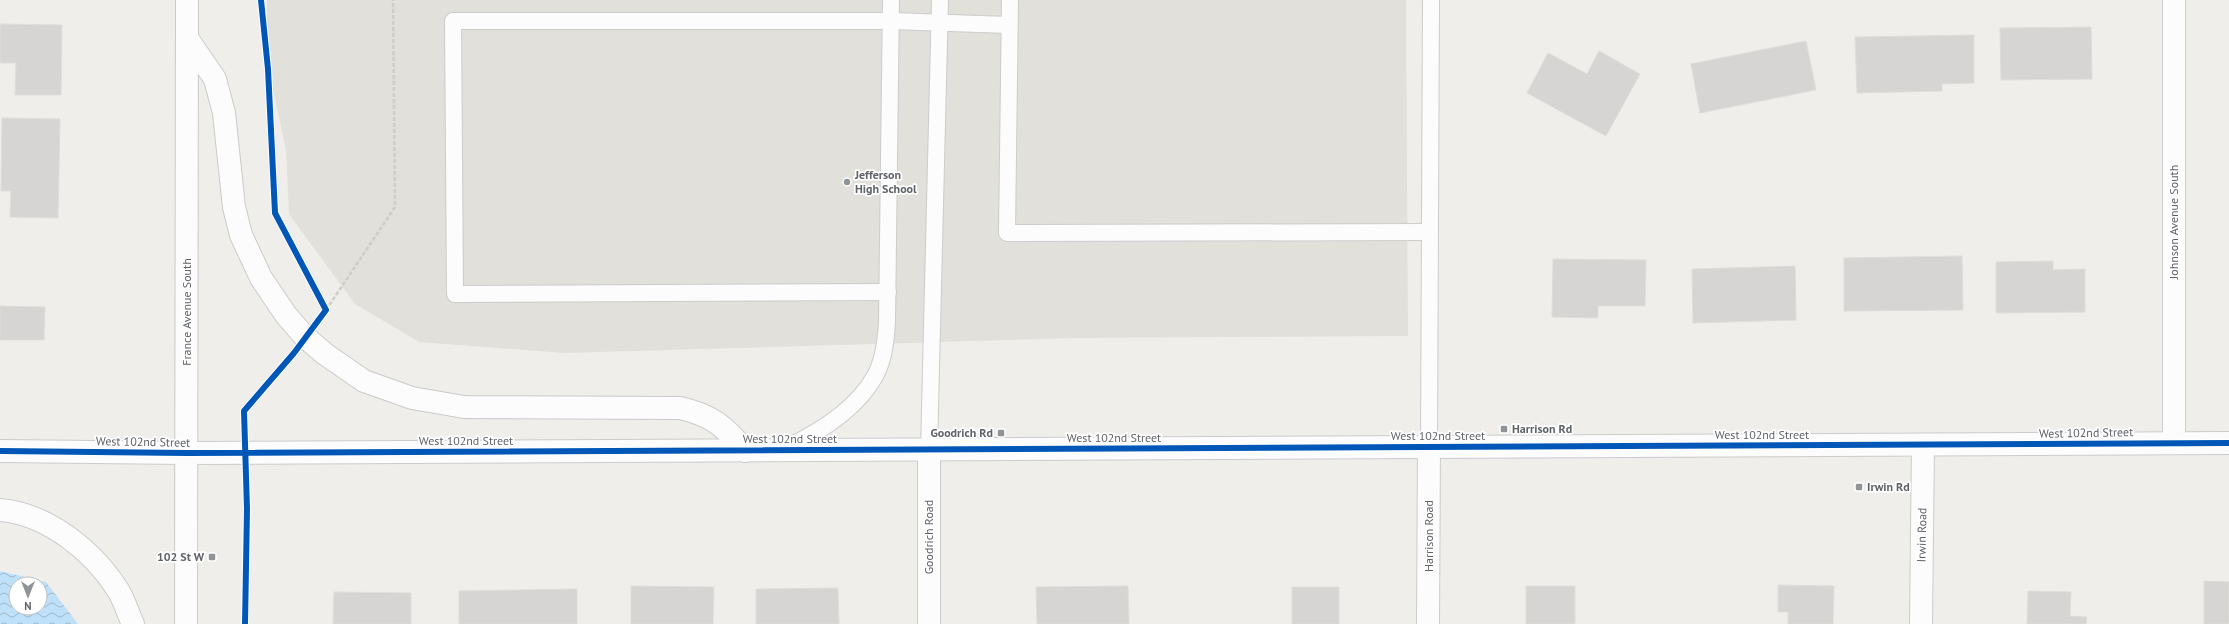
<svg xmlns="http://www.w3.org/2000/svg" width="2229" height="624" viewBox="0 0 2229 624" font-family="'PT Sans',sans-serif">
	<defs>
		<pattern id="water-waves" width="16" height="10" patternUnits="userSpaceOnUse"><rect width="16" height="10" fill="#bfe0f9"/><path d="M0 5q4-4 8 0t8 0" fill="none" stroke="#9eb9cd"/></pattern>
	</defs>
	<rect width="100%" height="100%" fill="#efeeea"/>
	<polygon fill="#e2e0da" points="267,0 1406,0 1408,336 1076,338 564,353 419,342 355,304 289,214 286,150 267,61"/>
	<path fill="url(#water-waves)" fill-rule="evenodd" d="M0,571L46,582L78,624H0ZM16,584H40V608H16Z"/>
	<g fill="#d6d5d3" stroke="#deddd9">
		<polygon points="0,24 62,25 61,95 15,95 16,63 0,63"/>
		<polygon points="2091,27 2092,79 2001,80 2000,28"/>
		<polygon points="1974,35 1974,83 1942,84 1942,91 1857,93 1855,37"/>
		<polygon points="1806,41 1816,90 1700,113 1691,64"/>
		<polygon points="1599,51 1640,74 1606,136 1527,93 1548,53 1587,74"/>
		<polygon points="2,118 60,119 58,218 10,217 11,191 1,191"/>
		<polygon points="1962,256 1963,310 1844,311 1844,258"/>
		<polygon points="1553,259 1646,260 1645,306 1598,306 1598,318 1552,317"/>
		<polygon points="2053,261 2053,270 2085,269 2085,312 1996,313 1996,262"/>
		<polygon points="1795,266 1796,320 1693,323 1692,269"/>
		<polygon points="0,306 45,307 44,340 0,340"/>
		<polygon points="2204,581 2229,582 2229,624 2204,624"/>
		<polygon points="1778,585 1834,586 1833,624 1788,624 1788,612 1778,612"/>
		<polygon points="631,586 714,587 713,624 631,624"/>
		<polygon points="1128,586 1129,624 1037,624 1036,587"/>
		<rect x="1526" y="586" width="49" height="38"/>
		<rect x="1292" y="587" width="47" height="37"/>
		<polygon points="838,588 839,624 756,624 756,589"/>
		<polygon points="577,589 577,624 459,624 459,591"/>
		<polygon points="2028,591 2071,592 2070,616 2087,617 2086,624 2027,624"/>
		<polygon points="334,592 411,593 411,624 333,624"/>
	</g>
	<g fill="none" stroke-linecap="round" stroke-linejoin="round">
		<defs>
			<g id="service">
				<polyline points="1010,0 1007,233 1430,232"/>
				<polyline points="888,292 455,294 453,21 891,21 1009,25"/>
				<polyline points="1429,447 1431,0"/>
				<path d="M786,448C820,432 856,410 875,376C884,360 886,340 887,322L891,0"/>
				<polyline points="929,450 940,0"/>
			</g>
			<g id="minor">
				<polyline points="2174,0 2174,443"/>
				<polyline points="929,450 929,624"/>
				<polyline points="1428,624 1429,447"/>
				<polyline points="1921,624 1923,445"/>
			</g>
			<polyline id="tertiary" points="0,451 187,453 2229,443"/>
			<g id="secondary">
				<path d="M187,38L215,79L224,113L234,207L241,235L261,278L286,315L305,337L325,354L364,381L412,398L464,407L680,408C712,415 725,427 746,451"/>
				<path d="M0,510C48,514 93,551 118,590C124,600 128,613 133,624"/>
				<polyline points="186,624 187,0"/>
			</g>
		</defs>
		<use href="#service" stroke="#cbcccc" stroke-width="18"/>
		<use href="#minor" stroke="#cbcccc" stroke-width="24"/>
		<use href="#tertiary" stroke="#cbcccc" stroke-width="24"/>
		<use href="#secondary" stroke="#cacacb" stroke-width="24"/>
		<polyline stroke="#cacfcc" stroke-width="2.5" stroke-dasharray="4 2" stroke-linecap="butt" points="326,310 395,207 393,0"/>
		<use href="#service" stroke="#fdfcfc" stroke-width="16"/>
		<use href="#minor" stroke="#fdfcfc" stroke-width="22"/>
		<use href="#tertiary" stroke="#fdfcfc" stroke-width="22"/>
		<use href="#secondary" stroke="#fdfcfc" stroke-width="22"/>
		<defs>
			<g id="cycleway">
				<polyline points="0,451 187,453 2229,443"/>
				<polyline points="245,624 247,509 244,411 294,353 326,310 275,213 268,69 261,0"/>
			</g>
		</defs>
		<use href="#cycleway" stroke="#fff" stroke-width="8"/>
		<use href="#cycleway" stroke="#0057b8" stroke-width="6"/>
	</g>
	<g fill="#919496" stroke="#fff" stroke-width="1.5">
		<circle cx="847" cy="182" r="4"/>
		<rect x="1500" y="425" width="8" height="8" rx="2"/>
		<rect x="997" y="429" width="8" height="8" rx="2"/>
		<rect x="1855" y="483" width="8" height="8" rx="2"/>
		<rect x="208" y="553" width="8" height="8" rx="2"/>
	</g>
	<g text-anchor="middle" stroke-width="3.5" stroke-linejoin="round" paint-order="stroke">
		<g font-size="12" font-weight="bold" fill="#5f6368" stroke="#fff" text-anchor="start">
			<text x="855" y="179">Jefferson<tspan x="855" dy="14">High School</tspan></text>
			<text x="1512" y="433">Harrison Rd</text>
			<text x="993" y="437" text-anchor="end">Goodrich Rd</text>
			<text x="1867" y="491">Irwin Rd</text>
			<text x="204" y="561" text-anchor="end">102 St W</text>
		</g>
		<g font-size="12" fill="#5f6368" stroke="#fff">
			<text transform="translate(2174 222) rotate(-90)" y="4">Johnson Avenue South</text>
			<text transform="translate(187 312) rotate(-90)" y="4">France Avenue South</text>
			<text transform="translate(2086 433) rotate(-1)" y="4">West 102nd Street</text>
			<text x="1762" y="439">West 102nd Street</text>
			<text x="1438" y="440">West 102nd Street</text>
			<text x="1114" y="442">West 102nd Street</text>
			<text x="790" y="443">West 102nd Street</text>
			<text x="466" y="445">West 102nd Street</text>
			<text transform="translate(143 442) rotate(1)" y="4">West 102nd Street</text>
			<text transform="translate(1922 535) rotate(-89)" y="4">Irwin Road</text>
			<text transform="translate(1429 536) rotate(-90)" y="4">Harrison Road</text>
			<text transform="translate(929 537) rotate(-90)" y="4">Goodrich Road</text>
		</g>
	</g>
	<g transform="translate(28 596) rotate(180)"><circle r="19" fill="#ffffff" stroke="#bfc1c3"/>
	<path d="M0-3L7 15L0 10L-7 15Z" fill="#919496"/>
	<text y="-6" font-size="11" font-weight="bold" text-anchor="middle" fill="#5f6368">N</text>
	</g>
</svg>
